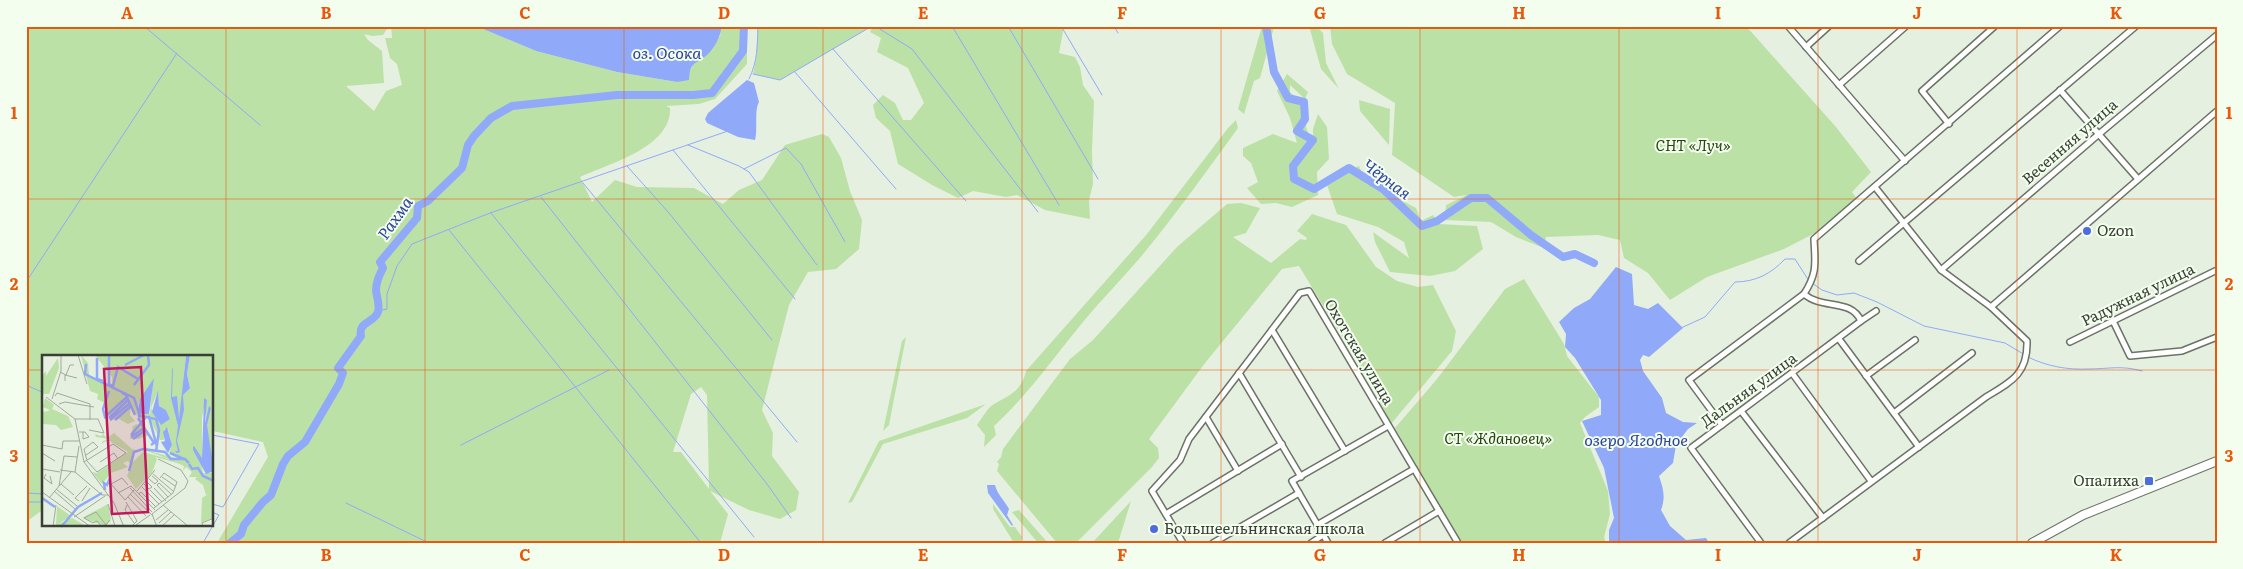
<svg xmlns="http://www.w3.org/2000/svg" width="2243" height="569" viewBox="0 0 2243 569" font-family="Literata,serif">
	<rect width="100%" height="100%" fill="#e6f0e0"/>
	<g fill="#bce1a6" fill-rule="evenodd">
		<path d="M26,26H389L383,35L372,36L364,34L368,40L382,51L384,83L346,86L374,111L386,91L402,85L397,64L390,58L385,38H392L391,26H476L536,51L617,72L677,82L690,71L694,62L704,57L720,36L722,26H747V64L715,99L699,104L666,106L670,108C672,147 609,164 580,177L592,202L615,180L637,187L694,188L723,204L739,190L762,180L785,145L822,134L829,137L841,158L850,191L862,220L859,249L836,269L808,272L789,305L762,410L773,433L772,456L799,492L796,510L780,519L749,510L710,491L728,514L720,543H217L268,457L263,442L213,431L212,356H44V509L26,522ZM701,387L707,395L709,489L681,452H673L691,394Z"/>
		<polygon points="758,26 872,26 780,80 753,74 756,60"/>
		<polygon points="873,26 1064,26 1059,53 1075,57 1080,67 1083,85 1094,101 1092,151 1093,184 1089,200 1090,219 1045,210 1017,195 1006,197 973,191 958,198 932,185 898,164 890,131 876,118 873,105 883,95 895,103 903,120 911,120 924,103 908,68 877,52 881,38 870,32"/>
		<polygon points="1262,26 1274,27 1260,78 1254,81 1244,114 1238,109"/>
		<polygon points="1309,26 1316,26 1323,33 1326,63 1339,89 1321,69"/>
		<polygon points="1330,26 1746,26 1836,127 1871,172 1852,192 1857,199 1817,232 1784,249 1707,277 1670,300 1648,273 1624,258 1620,240 1598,235 1546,237 1544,248 1516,237 1491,222 1445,220 1446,205 1467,195 1454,197 1392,155 1395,103 1347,74 1332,44"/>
		<polygon points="1287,74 1308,92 1305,99 1290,85 1290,92 1308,111 1306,127 1313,146 1313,129 1318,114 1327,127 1329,159 1317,172 1318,195 1292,207 1276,203 1261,204 1247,188 1258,182 1251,163 1243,156 1243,148 1273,134 1297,143 1290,118 1277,91"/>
		<polygon points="1359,100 1390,109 1389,145 1360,111"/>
		<path d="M1236,120L1238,128C1206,172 1174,217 1139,259C1121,280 1101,300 1083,322C1054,357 1028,395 994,426L996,435L984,447L985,435L977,425C981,419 986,411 991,406C1008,395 1021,393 1026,371L1147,234L1228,128Z"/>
		<polygon points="1359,166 1366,182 1416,208 1421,221 1433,215 1439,224 1477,226 1483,249 1455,271 1430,276 1390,272 1375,242 1373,232 1409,258 1404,242 1378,227 1337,214 1325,179"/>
		<polygon points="1241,203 1260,208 1246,233 1233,237 1271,263 1300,239 1306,240 1307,238 1297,231 1312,214 1346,225 1376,267 1397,281 1418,287 1433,285 1456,331 1452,351 1391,424 1374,389 1299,266 1282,269 1205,363 1149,439 1158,448 1159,458 1152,467 1076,543 1057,543 997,471 999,464 997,462 1001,457 1003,449 1070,359 1093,340 1177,247 1227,204"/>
		<polygon points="1524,279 1564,344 1567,356 1599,397 1599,407 1585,417 1580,423 1608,491 1610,514 1604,537 1606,543 1462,543 1395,428 1437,379 1505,289"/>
		<polygon points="906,337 889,425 883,431 902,341"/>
		<polygon points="986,404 967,418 883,444 852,502 848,503 879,441"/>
		<polygon points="1131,501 1118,543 1092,543"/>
		<polygon points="993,504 1010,527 1015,527 1022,537 1020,543 1014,543 993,509"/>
		<polygon points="1019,510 1048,543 1038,543 1012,512"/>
	</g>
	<g fill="#90aaf9">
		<path d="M476,26H722C720,38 715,47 707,55C695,65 690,61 689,80L677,82L617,72L536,51Z"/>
		<path d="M747,80L754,83L759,102C754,110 758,130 755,140L738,137L707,123L705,119L708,113Z"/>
		<path d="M1616,267L1632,274L1634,305L1648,309L1658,303L1683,328L1649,357L1643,355L1640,360L1643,371L1662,398L1666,413L1683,422L1697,423L1688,429L1676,445L1673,463L1659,476C1663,488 1666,497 1661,510L1670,526L1686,540L1706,538L1709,543L1609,541V530L1614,518L1604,468L1582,421L1601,415V400L1575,358L1565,347L1566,334L1559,322L1574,308L1590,299Z"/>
		<path d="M987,485H995C997,494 1005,501 1009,509L1007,515L1013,525L1012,526L988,493Z"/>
	</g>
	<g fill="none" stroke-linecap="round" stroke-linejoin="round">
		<g stroke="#90aaf9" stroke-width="1">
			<polyline points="144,26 260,125"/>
			<polyline points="875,26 912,49 1038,212"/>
			<polyline points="952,26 1059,205"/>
			<polyline points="1008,26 1098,179"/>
			<polyline points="1061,26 1102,95"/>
			<polyline points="1114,26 1118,33"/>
			<polyline points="833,49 966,201"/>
			<polyline points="794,71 896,189"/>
			<polyline points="753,74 780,80 872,26"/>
			<path d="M749,79C758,60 757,48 758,26"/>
			<polyline points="688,145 739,166 749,172 817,265"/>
			<polyline points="673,150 795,299"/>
			<polyline points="627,166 669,213 772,340"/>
			<polyline points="744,169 786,148 801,164 845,242"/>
			<polyline points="583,183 797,442"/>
			<polyline points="541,197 767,484 791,518"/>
			<polyline points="491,213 754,537"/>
			<polyline points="449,230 701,543"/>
			<polyline points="26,282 177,53"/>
			<polyline points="1812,283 1822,290 1837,295 1854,293 1877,302 1924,326 2005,343 2025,355"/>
			<polyline points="378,311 387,309 387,294 397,266 412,244 490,213 728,131"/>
			<path d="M1681,328L1705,317L1735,282C1755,282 1771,274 1785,259H1795L1809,281"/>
			<path d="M2028,357C2046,366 2067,370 2088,369C2109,369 2121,365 2142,371"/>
			<polyline points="26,385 44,393"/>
			<polyline points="212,435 259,444 223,507 212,504"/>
			<polyline points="461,445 609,370"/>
			<polyline points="26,493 44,494"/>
			<polyline points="26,502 44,502"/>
			<polyline points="346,503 429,543"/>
			<polyline points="203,543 219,515 212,512"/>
		</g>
		<g stroke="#90aaf9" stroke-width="8">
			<polyline points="1266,26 1274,72 1288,98 1304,102 1305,119 1297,131 1313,140 1293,166 1294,179 1314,189 1349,168 1383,189 1422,226 1437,221 1471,198 1487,198 1531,235 1563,257 1575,254 1594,263"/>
			<path d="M230,543L241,534L244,525L263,502L271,495L283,464L288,456L305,442L339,384L343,373L338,368L361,336C358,321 373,324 378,312C380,306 377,297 376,291C376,282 379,276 383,268L380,262L417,218L418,206L428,201L462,168L468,145L474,136L491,118L512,106L617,95H693L712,93L743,51L744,26"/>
		</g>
		<defs>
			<g id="minor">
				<polyline points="1788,26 1905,161"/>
				<polyline points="1806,47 1829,26"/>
				<polyline points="1839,85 1906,26"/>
				<polyline points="2060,90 2138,179"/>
				<polyline points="1949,124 1922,91 1995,26"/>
				<polyline points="1859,261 2136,26"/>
				<polyline points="1941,270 2099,134 2217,35"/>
				<polyline points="1991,307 2217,111"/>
				<polyline points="1861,321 1876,311"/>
				<polyline points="2113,321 2130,356 2182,351 2217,337"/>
				<polyline points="1272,330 1345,451"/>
				<polyline points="1839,339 1919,447"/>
				<polyline points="2070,342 2217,270"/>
				<polyline points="1239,373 1301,477"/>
				<polyline points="1792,373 1871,481"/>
				<polyline points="1866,376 1915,340"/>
				<polyline points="1741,411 1823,518"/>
				<polyline points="1894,413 1972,353"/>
				<polyline points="1206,417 1238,471"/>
				<polyline points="1722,425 1689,380 1804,294"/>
				<polyline points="1166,514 1282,444"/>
				<polyline points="1317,525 1414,469"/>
				<polyline points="1183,543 1152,491 1180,460 1189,439 1300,293 1309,291 1458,543"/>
				<polyline points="1213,543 1299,493"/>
				<polyline points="1311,543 1323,535"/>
				<polyline points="1328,543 1292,481 1388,426"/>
				<polyline points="1385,543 1439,511"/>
				<path d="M1761,543L1691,448L1861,321C1851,298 1822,310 1804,294C1818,272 1815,263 1814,239L2060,26"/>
				<path d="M1789,543L1986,397C2011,382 2028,374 2027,341L1991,307L1941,270L1875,187"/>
			</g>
			<polyline id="primary" points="2032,543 2083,515 2217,461"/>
		</defs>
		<use href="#minor" stroke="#6a7365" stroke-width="8"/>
		<use href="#primary" stroke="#6a7365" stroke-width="10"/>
		<use href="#minor" stroke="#fff" stroke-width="5"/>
		<use href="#primary" stroke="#fff" stroke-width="8"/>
	</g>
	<path fill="none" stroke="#e8590c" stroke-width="1" stroke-opacity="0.55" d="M226,26V543M425,26V543M624,26V543M823,26V543M1022,26V543M1221,26V543M1420,26V543M1619,26V543M1818,26V543M2017,26V543M26,199H2217M26,370H44M212,370H2217"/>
	<g fill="#4e6be0" stroke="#f3feee" stroke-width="2">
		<circle cx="2087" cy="231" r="5"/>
		<rect x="2144" y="476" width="10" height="10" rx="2.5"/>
		<circle cx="1154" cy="529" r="5"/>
	</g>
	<g text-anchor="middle" stroke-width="4" stroke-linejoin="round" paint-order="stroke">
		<g font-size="15" fill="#3a3e37" stroke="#f3feee">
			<text transform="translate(2070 142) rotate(-41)" y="5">Весенняя улица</text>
			<text transform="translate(2138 295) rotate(-26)" y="5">Радужная улица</text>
			<text transform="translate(1359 352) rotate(59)" y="5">Охотская улица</text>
			<text transform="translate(1749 390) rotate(-36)" y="5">Дальняя улица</text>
		</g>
		<g font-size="15" font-style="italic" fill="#25440d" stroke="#f3feee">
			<text x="1693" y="151">СНТ «Луч»</text>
			<text x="1498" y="444">СТ «Ждановец»</text>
		</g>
		<g font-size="15" fill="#3a3e37" stroke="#f3feee" text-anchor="start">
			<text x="2097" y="236">Ozon</text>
			<text x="2139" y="486" text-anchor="end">Опалиха</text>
			<text x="1164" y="534">Большеельнинская школа</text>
		</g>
		<g font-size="16" font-style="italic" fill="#2f439d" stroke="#f3feee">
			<text x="667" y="59">оз. Осока</text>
			<text transform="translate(1387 179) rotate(37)" y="6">Чёрная</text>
			<text transform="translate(395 218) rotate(-55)" y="6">Рахма</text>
			<text x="1636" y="446">озеро Ягодное</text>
		</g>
	</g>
	<g transform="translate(42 355)">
		<rect width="171" height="171" fill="#e6f0e0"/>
		<path d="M39,0L46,8L47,21L70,31L73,19L70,30V22L53,0H144L140,40L148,32L145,19L148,0H171V116L164,70L169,53L164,68V44L160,62V103L151,95L159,106L161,118H171V163L159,168L160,143L168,138L164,140L161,130L153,124L155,122H147L150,117L144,112L141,116L142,111L135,108L113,102L115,104L110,118L94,134L85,121L89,110L86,106L81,108L86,112L69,118L60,129L50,117L55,118L86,97L66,85L59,89L61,86L68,84L54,82L53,79L59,81L61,79L65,83L72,78L90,94L98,96L92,98L91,107L101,97L127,104L96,93L137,104L127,98L130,90L126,74H122V85H118L106,60L100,61H104L100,69L107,80L96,84H88L91,71L95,69V72L100,69L89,51L88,60L93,66L86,69L75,63L68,66L69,61L63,59V48L55,44L56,39L48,36ZM111,25L108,59H99L96,56L97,47ZM116,36L117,51L124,55L128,64L118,69L109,53ZM16,3L17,13L7,39H0V21L4,16V21ZM3,43L12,50L10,54L26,61L31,72L19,75L14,70L0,69V55L3,57L8,55L1,52ZM66,149L69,164L64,171L40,163ZM15,151L29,161L16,169L30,163L44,171L14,170Z" fill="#bce1a6" fill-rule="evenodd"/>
		<path d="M148,0L145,19L148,33L141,40L142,55L135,86L138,97L135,98L133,96H136L134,87L136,71L129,43L130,15L131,12L130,42L135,41L137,64L144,1ZM112,23L107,59H99L96,56L98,44ZM116,35L117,51L124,55L128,64L119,70L110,57ZM162,43L165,45L163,68L167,51L169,53L165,70L172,116L164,119L151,95V92L152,91L160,103ZM125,72L130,90L126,98L119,87L123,86L121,77Z" fill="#90aaf9"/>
		<path fill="none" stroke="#90aaf9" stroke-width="2.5" d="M67,0V29L71,31L76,12L96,24M55,3V24L61,26M44,9L43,19L92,43L98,61L114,64L117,75L114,97M83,10L102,0M92,30L107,10L106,0M67,36L61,54L63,62L85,42M80,38L84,40L93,60M96,61L107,62L115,92M67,63L86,45M96,63L112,88L109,90M68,65L88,48M73,65L89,51M89,80L104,62M89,82L102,73M91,84L104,75M128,98L142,104M147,109L150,114L156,113L161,121L172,126M87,116L92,97L101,94L123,97L129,104H143L147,108M63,135L62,128L65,130L68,123M0,143L13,152M19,172L36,152L60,138"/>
		<path fill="none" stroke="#a1a99c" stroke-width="1" d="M36,0L45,29M18,17L24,20L28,10H32M23,26V20L35,23M13,41L15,38L48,49V65M4,42L33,64L42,107L72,148L82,172M10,44L19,16V0M17,49L23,47L52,52M33,64H56L62,78L47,75M37,77H43L47,82L41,84V77M0,90L20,94L21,86H37M0,98L13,106M44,100L56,92L51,87L42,94L44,102L45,105M42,107L71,89L84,98L55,117L45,106M58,107L72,98L76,104M0,114L18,117M18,115L33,117L60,140H66M33,117L37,91M4,119L2,123L10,129L8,121M111,119L131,136M120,122L133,131M107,124L113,129L116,126L110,121M19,129L32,140M102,129L107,134L110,132L105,127M86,130L80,123L69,129L83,145L93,134M115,130L117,128L129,139M115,130L126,142M17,131L22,101L35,102M100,132L117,149M88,133L110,157M112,133L124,146M14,134L35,151M108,135L120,147M12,136L33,154M95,136L113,115M0,137L49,172M76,138L89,131L113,155M88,139L111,161M97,139L99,137L114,152M86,142L104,161M7,143L29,117M37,146L33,143L45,131M40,146L48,133M84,147L95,166L90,171M66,149L73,171M85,150L83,155L92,168M121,150L147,172M112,153L131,138L135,127L122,118L118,123M32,162L63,141M42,163L54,157L64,170L68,165M42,163L51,168L55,166L60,172M114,165L126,155M117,168L129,157M94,170L108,160M11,172L14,150M115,172L110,159L143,133L146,126L139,115L116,104M119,172L132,160M161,172L160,168L172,163"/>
		<path fill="#c2185b" fill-opacity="0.15" stroke="#c2185b" stroke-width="2.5" d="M99,12L106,157L70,159L62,14Z"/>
		<rect width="171" height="171" fill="none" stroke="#3a3e37" stroke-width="2.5"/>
	</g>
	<rect width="2243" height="569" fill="none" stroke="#f3feee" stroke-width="55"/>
	<rect x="28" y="28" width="2188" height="514" fill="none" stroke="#e8590c" stroke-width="2"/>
	<g font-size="16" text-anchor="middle" font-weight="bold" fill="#e8590c">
		<text x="127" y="19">A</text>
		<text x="326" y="19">B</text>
		<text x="525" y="19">C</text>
		<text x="724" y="19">D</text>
		<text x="923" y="19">E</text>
		<text x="1122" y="19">F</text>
		<text x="1320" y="19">G</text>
		<text x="1519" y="19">H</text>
		<text x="1718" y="19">I</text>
		<text x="1917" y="19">J</text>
		<text x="2116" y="19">K</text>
		<text x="14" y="119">1</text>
		<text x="2229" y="119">1</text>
		<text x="14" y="290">2</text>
		<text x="2229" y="290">2</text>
		<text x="14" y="462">3</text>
		<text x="2229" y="462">3</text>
		<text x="127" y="561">A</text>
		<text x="326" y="561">B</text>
		<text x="525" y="561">C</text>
		<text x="724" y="561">D</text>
		<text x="923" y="561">E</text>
		<text x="1122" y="561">F</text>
		<text x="1320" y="561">G</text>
		<text x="1519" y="561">H</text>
		<text x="1718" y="561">I</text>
		<text x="1917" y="561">J</text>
		<text x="2116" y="561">K</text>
	</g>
</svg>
